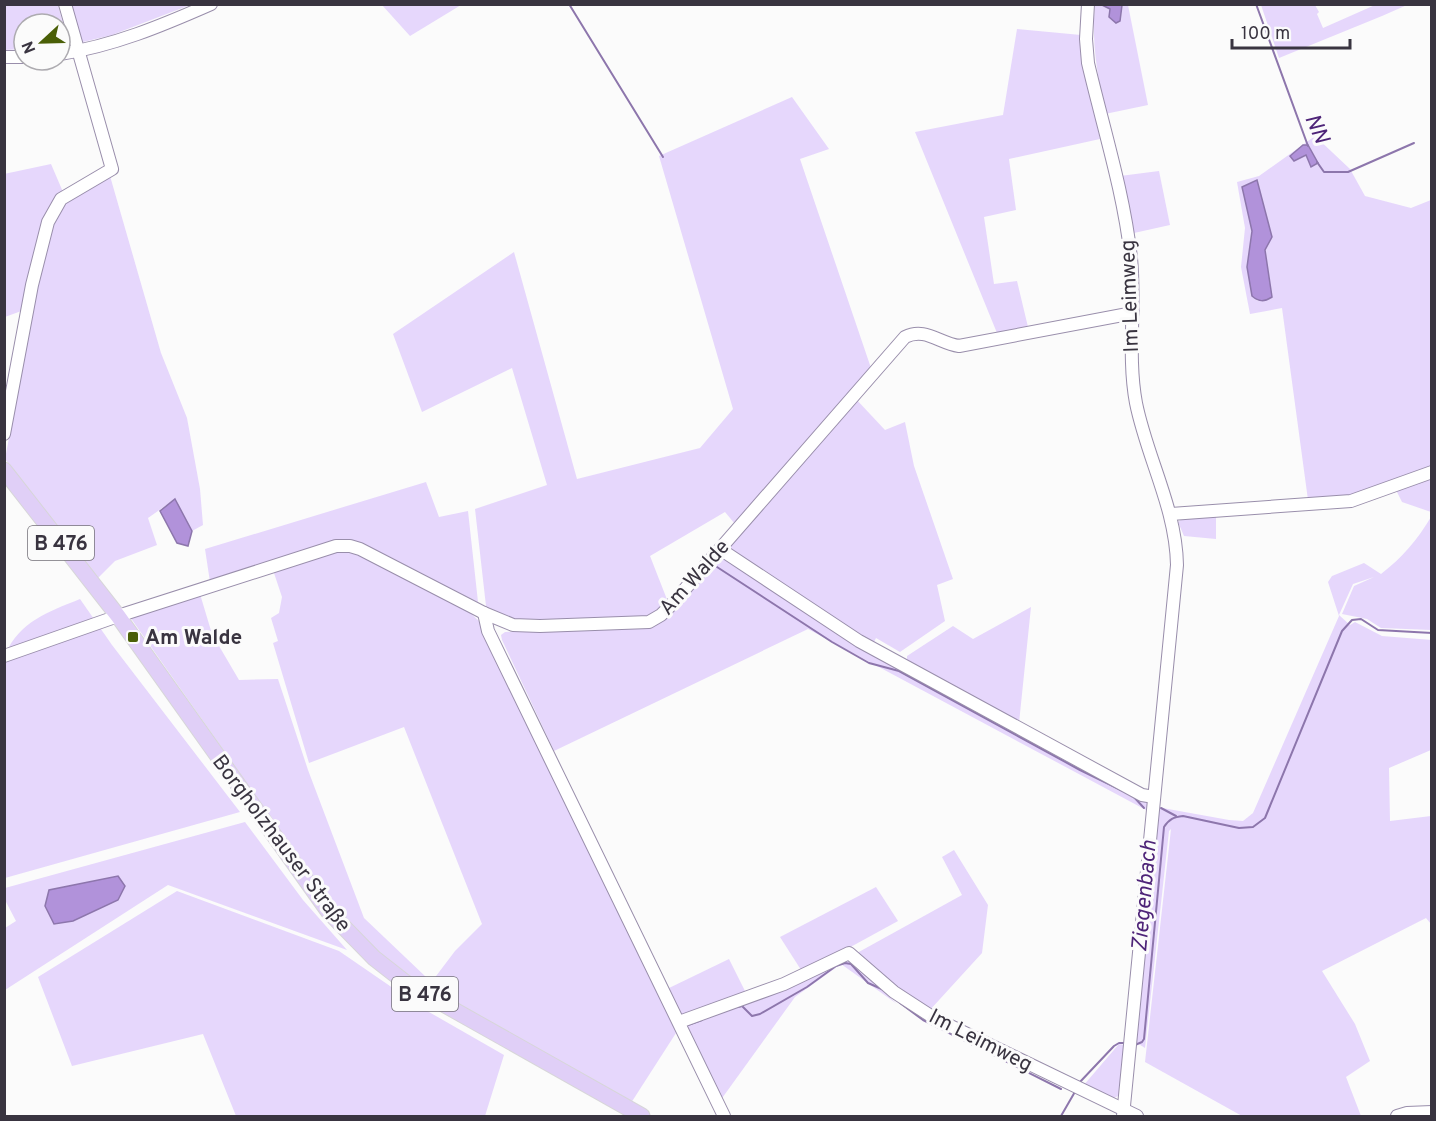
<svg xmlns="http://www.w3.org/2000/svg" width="1436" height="1121" viewBox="0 0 1436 1121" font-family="Overpass,sans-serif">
	<rect width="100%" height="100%" fill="#fbfbfb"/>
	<g fill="#e6d7fc" fill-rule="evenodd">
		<polygon points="4,5 58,5 67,39 63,45 60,46 60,24 24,24 24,49 5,50"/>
		<polygon points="68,5 190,5 112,35 83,42 78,38"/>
		<polygon points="382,5 461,5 410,36"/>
		<path d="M1095,5L1106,6L1120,21L1122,5H1128L1148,105L1105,114C1098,77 1091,42 1095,5Z"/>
		<polygon points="1261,5 1315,5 1319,12 1317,14 1323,28 1375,5 1407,5 1382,16 1279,58"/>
		<polygon points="1017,29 1081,35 1084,66 1100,139 1009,159 1016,210 984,217 994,284 1017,281 1028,327 997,333 915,132 1003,115"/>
		<polygon points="792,97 829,149 800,159 871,368 735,524 725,512 650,556 668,602 654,617 521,622 508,618 486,606 475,509 547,485 512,368 422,412 393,334 514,252 577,479 700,448 733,409 659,156"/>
		<path d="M1315,136L1350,169L1365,196L1411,208L1431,200V469L1366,493L1339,498L1308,500L1282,308L1250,314L1241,267L1245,228L1237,182L1259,176ZM1252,231L1265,249L1272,296L1258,301L1252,296L1247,267Z"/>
		<polygon points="51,164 63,192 24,310 5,317 4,174"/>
		<polygon points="1159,171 1170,225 1134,233 1120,176"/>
		<polygon points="110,176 161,353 187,418 200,489 203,525 192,531 175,499 148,518 157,545 115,561 97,579 5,459 38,284 53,222 64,202"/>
		<polygon points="855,398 885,430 905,422 914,466 953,579 937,585 945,621 900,652 876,638 869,652 1148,801 1146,810 808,629 554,751 502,640 501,635 505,632 654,627 677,604"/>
		<polygon points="1431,476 1431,512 1402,502 1395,488"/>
		<polygon points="426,482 439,517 468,511 478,602 361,545 210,582 205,549"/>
		<polygon points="1216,514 1216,539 1184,536 1178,522 1186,516"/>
		<path d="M1431,517V630L1381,628L1367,619L1342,614L1354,586L1374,577L1353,584L1339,615L1350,625L1355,622L1382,636L1432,640L1431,750L1389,768L1390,821L1431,816V924L1426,918L1322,971L1355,1024L1370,1061L1346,1077L1361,1116H1242L1145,1062L1171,829L1169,831L1145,1048L1134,1041L1157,807L1229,820L1243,821L1253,813L1339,616L1328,582L1332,576L1364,563L1381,574C1402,558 1418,539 1431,517Z"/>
		<polygon points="332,552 363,554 466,609 479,621 636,942 676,1033 631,1103 427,988 455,951 482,924 404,727 309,763 273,643 278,641 271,618 279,613 282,597 273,570"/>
		<polygon points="200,594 212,634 239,680 278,679 308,770 364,918 426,977 421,984 373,948 340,916 130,617"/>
		<path d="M80,599L112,645L240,812L5,878V655C20,621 48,612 80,599Z"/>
		<polygon points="1031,607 1019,723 907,664 907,656 953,626 973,639"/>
		<polygon points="245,822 303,900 347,950 168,885 5,990 5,928 16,921 5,900 5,888"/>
		<polygon points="954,850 988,905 982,953 929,1011 894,989 857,953 962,895 942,857"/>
		<polygon points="876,887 898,921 803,973 780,937"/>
		<polygon points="177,891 339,951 422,1008 504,1055 485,1116 236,1116 203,1034 72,1066 38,977"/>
		<polygon points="729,959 746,993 682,1017 667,989"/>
		<polygon points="843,959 850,960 897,1004 841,964 795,997 720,1101 685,1022"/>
		<polygon points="1119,1044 1124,1045 1122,1094 1112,1099 1083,1086"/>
	</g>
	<g fill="#b192da" stroke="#8d76ac" stroke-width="1.5">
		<polygon points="1102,5 1122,5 1120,21 1116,23 1109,17 1110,9"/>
		<polygon points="1303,145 1308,145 1318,163 1311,167 1306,155 1294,161 1290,156"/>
		<path d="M1257,180L1272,237L1265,250L1272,297C1264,302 1259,302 1252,296L1247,267L1252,231L1242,187Z"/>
		<polygon points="175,499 192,531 188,546 177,543 160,511"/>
		<polygon points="118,876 125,886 118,900 73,921 54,924 45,906 49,890"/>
	</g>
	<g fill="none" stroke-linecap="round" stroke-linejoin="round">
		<g stroke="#8d76ac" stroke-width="2">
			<polyline points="569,4 663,157"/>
			<polyline points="1256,4 1308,146"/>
			<polyline points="1317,162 1324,172 1348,172 1414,143"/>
			<polyline points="717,567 832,642 869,663 899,671 1080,770 1123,791"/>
			<polyline points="1133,796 1144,808"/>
			<polyline points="1161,808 1176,816"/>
			<polyline points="900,1003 923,1020 1061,1089"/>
			<polyline points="738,1007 742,1006 752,1016 760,1014 807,987 836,966 845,963 851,964 868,983 884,990"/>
			<polyline points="688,1025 702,1020"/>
			<path d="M1135,1045L1142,1042L1144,1039L1164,827C1169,819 1174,817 1183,816L1239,828L1253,827L1265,818L1342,631L1352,620L1361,619L1378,630L1432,633"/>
			<polyline points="1079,1083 1114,1046 1119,1043 1126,1043"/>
			<polyline points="1061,1116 1076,1090"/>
		</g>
		<defs>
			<g id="minor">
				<path d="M1088,4L1086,39L1088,63C1103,127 1124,193 1131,258C1136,306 1127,355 1136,403C1147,458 1176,508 1177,565L1123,1116"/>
				<path d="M60,54C113,46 161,26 211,4"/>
				<polyline points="4,57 24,57"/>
				<polyline points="4,434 32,285 48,222 61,199 112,169 65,4"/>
				<polyline points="1171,514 1351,501 1432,472"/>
				<polyline points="720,549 859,641 1142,795 1154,797"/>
				<polyline points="484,613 488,631 724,1116"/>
				<path d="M4,656L118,616L336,546H350L360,549L484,613L513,625L540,626L649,622L661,615L671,605L905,337C925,327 939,343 959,346L1133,313"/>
				<polyline points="679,1022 784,984 849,953 894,992 934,1018 1137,1116"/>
				<polyline points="1397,1116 1407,1113 1432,1112"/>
			</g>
			<polyline id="major" points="4,470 118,616 328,911 374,958 406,983 642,1116"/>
		</defs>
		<use href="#minor" stroke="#998eab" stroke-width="14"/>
		<use href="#major" stroke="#d7d6d9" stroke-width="17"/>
		<use href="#minor" stroke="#fff" stroke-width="12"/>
		<use href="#major" stroke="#e0cff7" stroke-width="15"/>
	</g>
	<rect fill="#4a5f07" stroke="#fbfbfb" stroke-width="2" x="127" y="631" width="12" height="12" rx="3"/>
	<g text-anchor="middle" stroke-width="6" stroke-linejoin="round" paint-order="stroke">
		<g fill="#fbfbfb" stroke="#737078" stroke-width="1.5">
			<rect x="28" y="526" width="66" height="34" rx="4.5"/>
			<rect x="392" y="977" width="66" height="34" rx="4.5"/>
		</g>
		<g font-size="20" font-weight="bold" fill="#393440">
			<text x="61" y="550">B 476</text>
			<text x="425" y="1001">B 476</text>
		</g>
		<g font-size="21" fill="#393440" stroke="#fbfbfb">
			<text transform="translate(1129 296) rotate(-92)" y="7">Im Leimweg</text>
			<text transform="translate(694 577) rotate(-48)" y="7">Am Walde</text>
			<text transform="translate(282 843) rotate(53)" y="7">Borgholzhauser Straße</text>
			<text transform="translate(981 1040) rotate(27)" y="7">Im Leimweg</text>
		</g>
		<g font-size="21" font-weight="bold" fill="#393440" stroke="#fbfbfb" text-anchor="start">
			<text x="145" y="644">Am Walde</text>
		</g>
		<g font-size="22" font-style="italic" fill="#4e2478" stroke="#fbfbfb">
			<text transform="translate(1318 128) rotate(66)" y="8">NN</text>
			<text transform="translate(1143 896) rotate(-85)" y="8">Ziegenbach</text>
		</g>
	</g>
	<rect width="1436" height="1121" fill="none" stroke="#393440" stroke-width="12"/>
	<g transform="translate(42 42) rotate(248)"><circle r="28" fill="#fbfbfb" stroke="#adabb0" stroke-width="1.5"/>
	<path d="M0-4.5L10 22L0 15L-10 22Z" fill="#4a5f07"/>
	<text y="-9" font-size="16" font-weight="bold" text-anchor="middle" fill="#393440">N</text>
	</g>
	<path d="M1232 39v9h118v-9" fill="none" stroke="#393440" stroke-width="3"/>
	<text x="1241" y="39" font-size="18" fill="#393440" stroke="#fbfbfb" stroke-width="4.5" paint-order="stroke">100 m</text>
</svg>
